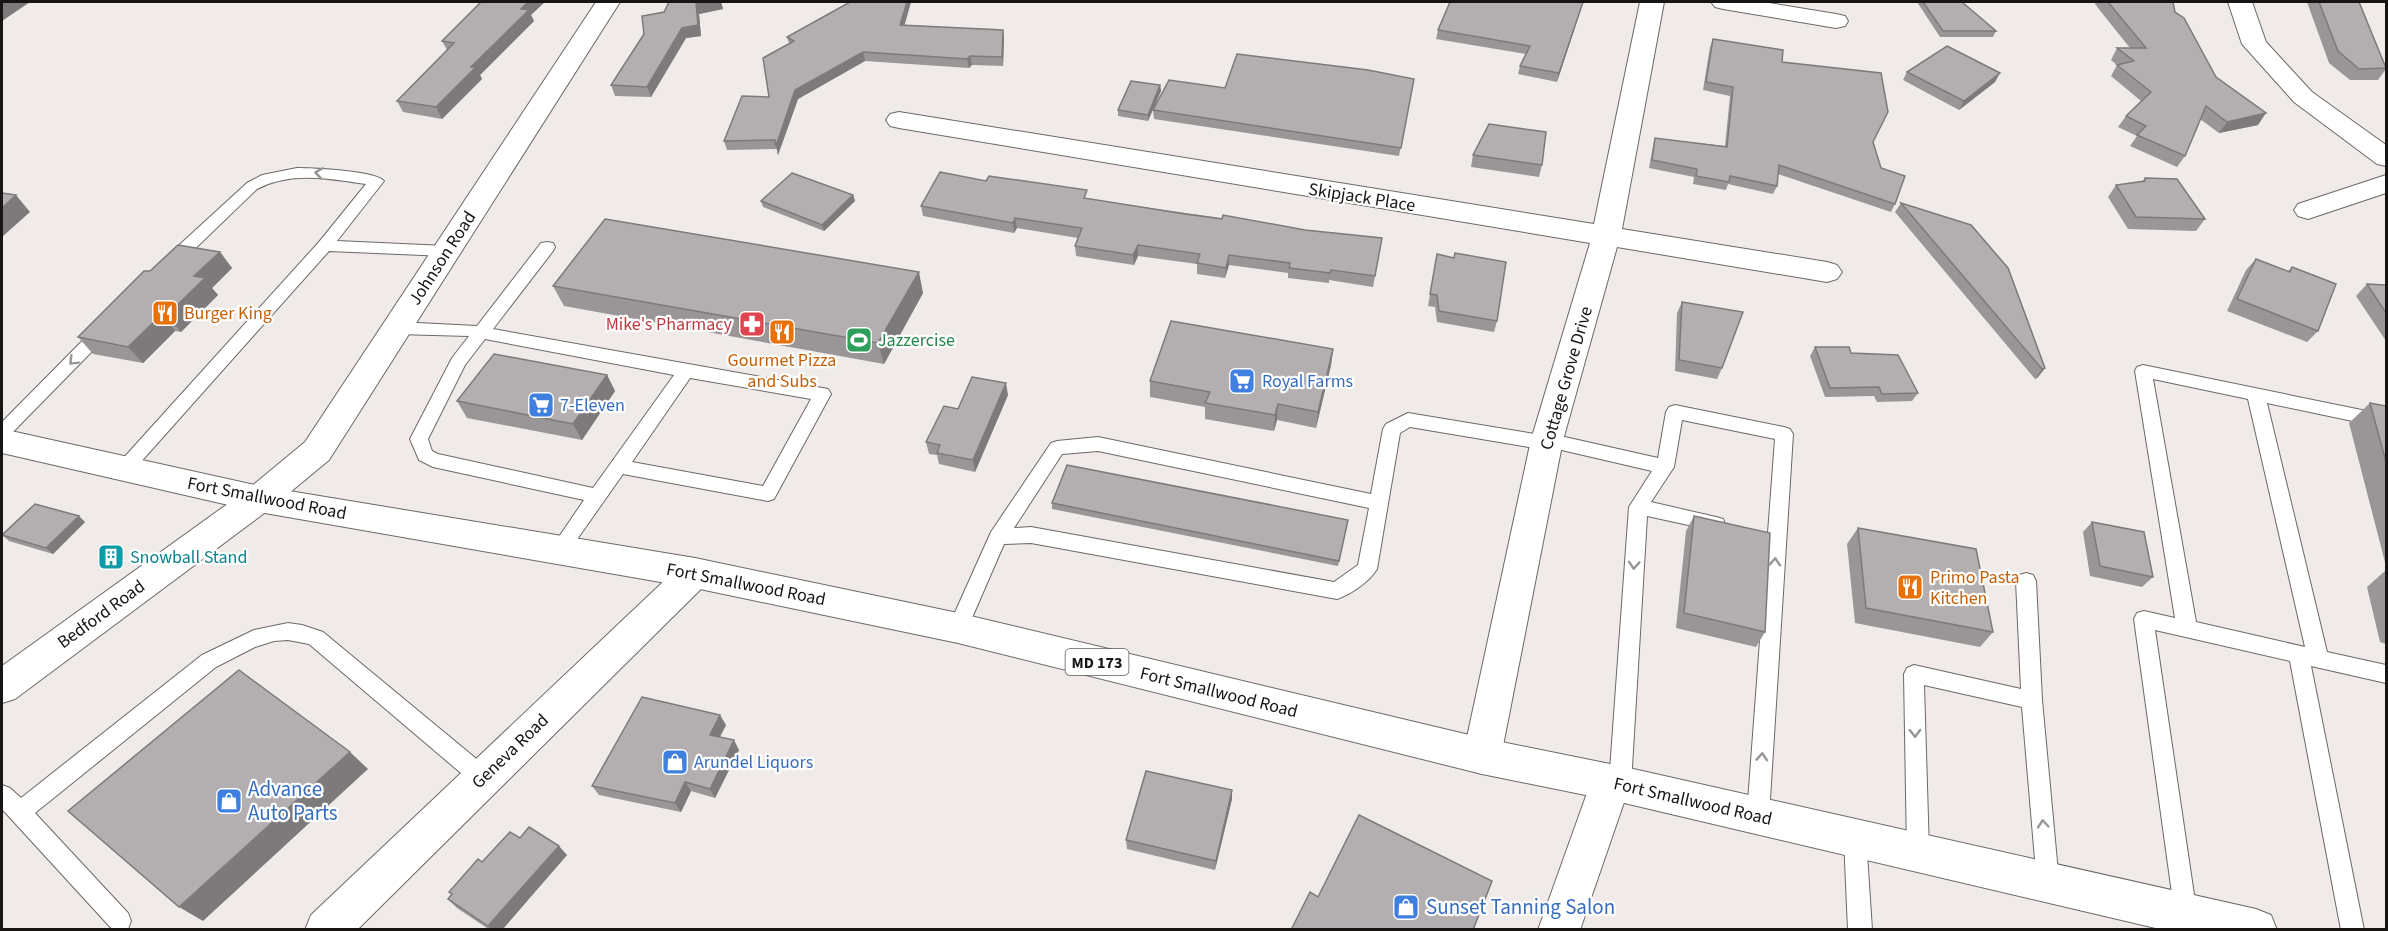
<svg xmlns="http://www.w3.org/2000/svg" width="2388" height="931" viewBox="0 0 2388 931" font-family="'Source Sans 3',sans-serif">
	<rect width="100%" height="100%" fill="#f0ebe9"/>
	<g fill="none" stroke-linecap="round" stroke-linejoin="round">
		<defs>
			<g id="service">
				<path d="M297,168C313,168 376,171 384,181L337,241L446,246L452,247L454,251L452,255L446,256L329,251L131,473L125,475L119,473L116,468L119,463L319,242L366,184C328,179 293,171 257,189L176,267H164L162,263L164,259L247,183L262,175Z"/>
				<path d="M547,242L553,243L555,247L553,251L493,329L828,389L831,394L774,499L768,501L623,474L566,555L559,558L552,555L550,550L584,500L433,467L419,460L410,439L452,358L469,336L397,334L391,332L389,328L391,324L397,322L477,326L541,243ZM485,339L674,375L593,488L438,454L432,451L428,439L465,365ZM690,378L811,399L763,486L632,462Z"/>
				<polygon points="104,323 110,325 112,329 110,333 8,437 2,439 2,422 98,325"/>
				<path d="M2143,365L2386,415V428L2267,403L2327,652L2386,665V683L2311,666L2364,930H2341L2290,661L2155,630L2197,915L2194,923L2186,926L2178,923L2175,915L2134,619L2137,613L2144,611L2175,618L2135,371L2137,367ZM2153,379L2248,399L2305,647L2196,622Z"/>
				<path d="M1675,405L1784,427L1790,429L1793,434L1769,815L1766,822L1758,825L1750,822L1747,815L1775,439L1682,420L1674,467L1651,502L1716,517L1723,519L1725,524L1723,529L1716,531L1647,516L1631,784L1628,791L1620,794L1612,791L1609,784L1629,507L1652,471L1553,448L1547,450L1410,427L1400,433L1377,569C1370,581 1350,595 1337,599L1031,543L1004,544L965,634L958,636L951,634L948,628L991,532L1051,443L1057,441L1098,437L1371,494L1383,429L1386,424L1408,413L1541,435L1547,433L1658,458L1666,412L1669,407ZM1098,451L1369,508L1358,565L1334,582L1031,527L1014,528L1062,454Z"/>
				<polygon points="2026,573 2033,575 2036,581 2042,700 2059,883 2056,891 2048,894 2040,891 2037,883 2022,707 1924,685 1929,852 1926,860 1918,863 1910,860 1907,852 1904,674 1907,668 1914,665 2021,689 2016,581 2019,575"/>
				<polygon points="288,623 302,625 323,632 491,771 494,778 491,785 483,788 475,785 309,644 288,640 274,641 255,647 216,667 35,813 128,913 131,921 128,929 112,929 2,809 2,785 10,788 21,798 202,655 254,630"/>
				<polygon points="1855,827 1863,831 1866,838 1872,930 1848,930 1844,838 1847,831"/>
			</g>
			<g id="minor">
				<polygon points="596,2 620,2 329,460 271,508 15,699 2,703 2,666 247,490 305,442"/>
				<polygon points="1640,2 1664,2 1622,229 1827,262 1837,265 1842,272 1837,279 1827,282 1617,247 1563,440 1501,756 1496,769 1482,774 1468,769 1463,756 1531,440 1590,243 899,128 890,126 886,120 890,114 899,112 1594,224"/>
				<polygon points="1711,2 1763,2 1836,14 1845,16 1848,21 1845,26 1836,28 1723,9 1715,7"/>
				<polygon points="2228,2 2252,2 2266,42 2312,92 2386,145 2386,166 2377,164 2294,102 2242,44"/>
				<polygon points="2386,175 2386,193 2308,219 2298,216 2294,210 2298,204"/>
				<polygon points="695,558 707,563 713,573 707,583 357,930 305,930 311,915 683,563"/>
				<polygon points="1611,764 1625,769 1631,782 1580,930 1538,930 1591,782 1597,769"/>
			</g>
			<polygon id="primary" points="2,429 259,486 695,558 958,613 1482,738 1620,766 2256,909 2271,915 2277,930 2164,930 1620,802 1482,774 958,643 695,588 259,512 2,453"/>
		</defs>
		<use href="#service" stroke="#6c6866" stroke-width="2"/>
		<use href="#minor" stroke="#6c6866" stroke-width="2"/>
		<use href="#primary" stroke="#6c6866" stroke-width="2"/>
		<use href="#service" fill="#fff" fill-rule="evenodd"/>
		<use href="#minor" fill="#fff" fill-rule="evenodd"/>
		<use href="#primary" fill="#fff" fill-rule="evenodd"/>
	</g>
	<g fill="#9a9697">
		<polygon points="669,2 721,2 723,9 699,14 701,36 686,38 651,97 615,96 611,85 664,12"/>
		<polygon points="850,2 911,2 904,25 1003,30 1004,39 1003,66 972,65 969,68 865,61 798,99 778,155 777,149 727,150 724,141 769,97 789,43 787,37"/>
		<polygon points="1583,2 1579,15 1557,82 1518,74 1520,66 1526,54 1436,39 1438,30"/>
		<polygon points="1917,2 1962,2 1996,31 1993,37 1940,37"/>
		<polygon points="2094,2 2173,2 2175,12 2216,77 2258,125 2219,133 2200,119 2185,156 2177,167 2130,146 2137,136 2118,127 2126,116 2141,101 2111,76 2117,65 2111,60 2117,48 2130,48 2098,8"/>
		<polygon points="2307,2 2359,2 2386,67 2386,69 2378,80 2350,80 2329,63"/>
		<polygon points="531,15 534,21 480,75 482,79 442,119 403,112 397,101 447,50 442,41"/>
		<polygon points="1713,39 1782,62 1873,142 1881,168 1895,204 1891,212 1778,174 1777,186 1773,194 1728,184 1726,190 1693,184 1694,177 1649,168 1653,146 1655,138 1725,146 1730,96 1703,90 1710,47"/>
		<polygon points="1907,72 1995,82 1959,110 1903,80"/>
		<polygon points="1414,79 1399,156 1154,119 1153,110 1225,88"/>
		<polygon points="1160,85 1161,91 1148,121 1118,116 1118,110"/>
		<polygon points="1473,155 1542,165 1539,177 1471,167"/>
		<polygon points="2145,178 2205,219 2196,231 2128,229 2108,197 2116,185 2142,182"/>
		<polygon points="853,195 855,201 824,231 763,207 761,201"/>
		<polygon points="1087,199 1305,230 1382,238 1373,287 1329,280 1329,283 1288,278 1288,273 1229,265 1225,278 1197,274 1197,264 1138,256 1134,265 1076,256 1075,246 1078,238 1017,228 1014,233 923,216 921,206"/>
		<polygon points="1901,203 2045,368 2038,377 2035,379 1895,212"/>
		<polygon points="220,252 232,268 212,288 218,295 181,332 175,331 143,363 93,354 78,337 150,271"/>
		<polygon points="1437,254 1497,321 1494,332 1437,322 1435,307 1428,306"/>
		<polygon points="2256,259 2288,271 2292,267 2318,331 2307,342 2227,311 2246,270"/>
		<polygon points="2367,284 2386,285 2386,341 2356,296"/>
		<polygon points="553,286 923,293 884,364 564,306"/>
		<polygon points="1682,302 1722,368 1717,379 1675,371 1677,313"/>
		<polygon points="1815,347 1851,353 1918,393 1912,401 1877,402 1874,396 1825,397 1810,356"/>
		<polygon points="1333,349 1331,365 1316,428 1277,420 1274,431 1205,419 1205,407 1150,397 1150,381"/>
		<polygon points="607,375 615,391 582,440 467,418 457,401"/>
		<polygon points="1008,395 975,472 939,464 937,455 929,454 926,442 958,409"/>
		<polygon points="2370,403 2386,406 2386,566 2349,423"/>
		<polygon points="1052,503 1348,520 1338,566 1052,509"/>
		<polygon points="1694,516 1765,632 1756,647 1676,628 1686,531"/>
		<polygon points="85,522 53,554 9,541 2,535"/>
		<polygon points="2092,522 2153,577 2142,587 2090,576 2083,532"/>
		<polygon points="1858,528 1993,632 1980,647 1855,623 1847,544"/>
		<polygon points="2386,570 2386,644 2380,642 2367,587"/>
		<polygon points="726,725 719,737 739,750 715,798 691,791 681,812 599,795 592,786"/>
		<polygon points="1232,790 1232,799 1215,870 1127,849 1126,840"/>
		<polygon points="520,838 567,855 502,930 490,930 457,908 448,899 452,894 449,892 482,862"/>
	</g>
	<g fill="#7d7a7b">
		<polygon points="4,2 30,2 2,21 2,3"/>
		<polygon points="528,2 545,2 531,15 534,21 480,75 482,79 442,119 436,107 521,9"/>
		<polygon points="706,2 721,2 723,9 699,14 701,36 686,38 651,97 647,87 696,3"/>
		<polygon points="907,2 911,2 902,34 900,25"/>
		<polygon points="1583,2 1579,15 1557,82 1559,73"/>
		<polygon points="1003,30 1004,39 1003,66 1002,57"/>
		<polygon points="863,52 865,61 798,99 778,155 776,146 795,90"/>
		<polygon points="970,56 972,65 969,68 967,59"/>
		<polygon points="2000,73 1995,82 1959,110 1964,101"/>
		<polygon points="1160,85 1161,91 1148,121 1148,115"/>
		<polygon points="2266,113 2258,125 2219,133 2227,122"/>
		<polygon points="16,195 30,212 2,237 2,208"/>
		<polygon points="853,195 855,201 824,231 822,225"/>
		<polygon points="1015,218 1017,228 1014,233 1013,223"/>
		<polygon points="1138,245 1138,256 1134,265 1133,255"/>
		<polygon points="220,252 232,268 212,288 218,295 181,332 167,315 194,276"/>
		<polygon points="1229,255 1229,265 1225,278 1226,268"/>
		<polygon points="919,272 923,293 884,364 878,343"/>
		<polygon points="162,314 175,331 143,363 128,347"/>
		<polygon points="1333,349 1331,365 1316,428 1318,412"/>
		<polygon points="2045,368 2038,377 2035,379 2042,369"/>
		<polygon points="607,375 615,391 582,440 573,424"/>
		<polygon points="1006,383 1008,395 975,472 973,460"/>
		<polygon points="1278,404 1277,420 1274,431 1275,415"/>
		<polygon points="79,516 85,522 53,554 46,548"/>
		<polygon points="720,715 726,725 716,745 710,735"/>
		<polygon points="734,740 739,750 715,798 710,789"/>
		<polygon points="350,752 368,769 203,921 179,907"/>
		<polygon points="685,782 691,791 681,812 675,803"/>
		<polygon points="1232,790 1232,799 1215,870 1216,861"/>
		<polygon points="559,846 567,855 502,930 492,930 488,926"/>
	</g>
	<g fill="#b3aeb0" stroke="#7d7a7b" stroke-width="1.5">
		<polygon points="481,2 528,2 521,9 529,10 471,67 476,67 436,107 397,101 454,43 442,41"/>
		<polygon points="669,2 706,2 696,3 698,25 682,28 647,87 611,85 644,34 642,16 664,12"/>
		<polygon points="850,2 907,2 900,25 1003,30 1002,57 970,56 967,59 863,52 795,90 776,146 775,140 724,141 742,96 769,97 763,58 794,41 787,37"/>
		<polygon points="1450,2 1583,2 1559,73 1520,66 1530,46 1438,30"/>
		<polygon points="1923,2 1962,2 1996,31 1943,31"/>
		<polygon points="2108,2 2173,2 2175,12 2184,18 2216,77 2266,113 2227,122 2206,106 2185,156 2137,135 2146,126 2126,116 2151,92 2117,65 2134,61 2117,48 2146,48"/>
		<polygon points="2319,2 2359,2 2386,68 2359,69 2338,51"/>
		<polygon points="1713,39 1783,50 1782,62 1881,73 1888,112 1873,142 1881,168 1905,176 1895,204 1779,165 1777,186 1730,176 1729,182 1696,176 1697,169 1652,160 1655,138 1727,147 1733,87 1706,82"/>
		<polygon points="1947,46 2000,73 1964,101 1907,72"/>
		<polygon points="1237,54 1368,70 1414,79 1401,148 1153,110 1169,80 1225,88"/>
		<polygon points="1131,81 1160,85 1148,115 1118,110"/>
		<polygon points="1489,124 1546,132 1542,165 1473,155"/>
		<polygon points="940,172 986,181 989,176 1087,190 1084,198 1185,214 1222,219 1223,215 1305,230 1382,238 1375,276 1331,270 1330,273 1289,268 1290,263 1229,255 1226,268 1197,263 1200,254 1138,245 1133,255 1075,246 1082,228 1015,218 1013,223 921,206"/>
		<polygon points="792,173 853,195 822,225 761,201"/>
		<polygon points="2145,178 2177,179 2205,219 2136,217 2116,185 2145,181"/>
		<polygon points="2,193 16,195 2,208"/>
		<polygon points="1901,203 1971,225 2008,268 2045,368 2042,369"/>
		<polygon points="605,219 919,272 878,343 553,286"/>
		<polygon points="178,245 220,252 194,276 205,278 167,315 162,314 128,347 78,337 144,271 150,271"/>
		<polygon points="1455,253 1506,262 1497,321 1439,311 1437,295 1430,294 1437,254 1454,258"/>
		<polygon points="2256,259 2290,272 2292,267 2336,284 2318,331 2237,299"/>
		<polygon points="2367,284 2386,285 2386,313"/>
		<polygon points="1682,302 1743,312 1722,368 1679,360"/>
		<polygon points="1171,321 1333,349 1318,412 1278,404 1275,415 1205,403 1210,392 1150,381"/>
		<polygon points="1815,347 1849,347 1851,353 1898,355 1918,393 1882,394 1879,387 1830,388"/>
		<polygon points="494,354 607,375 573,424 457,401"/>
		<polygon points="972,377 1006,383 973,460 937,453 940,445 926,442 944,406 958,409"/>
		<polygon points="2370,403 2386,406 2386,462"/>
		<polygon points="1067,465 1348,520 1339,561 1052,503"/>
		<polygon points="35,504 79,516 46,548 2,535"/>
		<polygon points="1694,516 1770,533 1765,632 1684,613"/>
		<polygon points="2092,522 2144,532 2153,577 2100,566"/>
		<polygon points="1858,528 1976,549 1993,632 1866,608"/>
		<polygon points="239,670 350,752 179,907 68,811"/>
		<polygon points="642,697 720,715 710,735 734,740 710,789 685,782 675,803 592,786"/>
		<polygon points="1146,771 1232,790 1216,861 1126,840"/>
		<polygon points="1359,815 1492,881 1473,930 1291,930 1310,892 1318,897"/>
		<polygon points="529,827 559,846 488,926 448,899 452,894 449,892 478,859 482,862 510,832 520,838"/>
	</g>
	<defs><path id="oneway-chevron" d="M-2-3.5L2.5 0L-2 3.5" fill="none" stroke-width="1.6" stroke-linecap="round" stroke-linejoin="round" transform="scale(1.5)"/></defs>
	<g stroke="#969695">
		<use href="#oneway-chevron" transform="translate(319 173) rotate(-171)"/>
		<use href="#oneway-chevron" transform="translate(73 361) rotate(135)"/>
		<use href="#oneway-chevron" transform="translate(1775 562) rotate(-86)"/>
		<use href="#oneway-chevron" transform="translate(1634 565) rotate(94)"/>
		<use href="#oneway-chevron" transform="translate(1915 733) rotate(89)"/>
		<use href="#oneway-chevron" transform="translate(1762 757) rotate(-86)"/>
		<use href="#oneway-chevron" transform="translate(2043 824) rotate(-95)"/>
	</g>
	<defs>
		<symbol id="restaurant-square" viewBox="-11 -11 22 22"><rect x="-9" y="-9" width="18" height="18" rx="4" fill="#e8710a" stroke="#fff"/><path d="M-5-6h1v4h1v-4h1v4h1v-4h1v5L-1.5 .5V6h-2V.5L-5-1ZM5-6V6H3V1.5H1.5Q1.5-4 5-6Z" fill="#fff"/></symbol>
		<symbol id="pharmacy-square" viewBox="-11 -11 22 22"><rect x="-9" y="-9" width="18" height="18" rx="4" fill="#e0444e" stroke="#fff"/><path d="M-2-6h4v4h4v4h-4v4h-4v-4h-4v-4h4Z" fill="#fff"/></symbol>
		<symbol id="stadium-square" viewBox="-11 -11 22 22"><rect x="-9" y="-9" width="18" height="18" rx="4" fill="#2e9e5b" stroke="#fff"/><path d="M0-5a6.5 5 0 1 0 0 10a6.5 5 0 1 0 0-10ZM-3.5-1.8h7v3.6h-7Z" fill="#fff"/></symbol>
		<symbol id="supermarket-square" viewBox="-11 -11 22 22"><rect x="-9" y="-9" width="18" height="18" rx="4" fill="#3f7fe0" stroke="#fff"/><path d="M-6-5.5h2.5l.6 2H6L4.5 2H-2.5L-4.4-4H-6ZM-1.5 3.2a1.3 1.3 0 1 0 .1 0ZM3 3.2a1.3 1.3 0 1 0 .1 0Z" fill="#fff"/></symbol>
		<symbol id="building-square" viewBox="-11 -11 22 22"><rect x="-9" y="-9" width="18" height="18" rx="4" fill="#0f9aa8" stroke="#fff"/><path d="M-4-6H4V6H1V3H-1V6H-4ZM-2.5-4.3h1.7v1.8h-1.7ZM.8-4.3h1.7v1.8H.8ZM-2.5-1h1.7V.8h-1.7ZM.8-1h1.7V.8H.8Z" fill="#fff"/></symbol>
		<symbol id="shop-square" viewBox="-11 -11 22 22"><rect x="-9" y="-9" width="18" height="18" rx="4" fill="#3f7fe0" stroke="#fff"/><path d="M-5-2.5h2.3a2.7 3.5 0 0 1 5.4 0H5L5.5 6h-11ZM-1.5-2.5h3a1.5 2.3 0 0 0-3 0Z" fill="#fff"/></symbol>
	</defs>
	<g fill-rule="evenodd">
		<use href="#restaurant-square" x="150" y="298" width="30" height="30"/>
		<use href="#pharmacy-square" x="737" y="309" width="30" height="30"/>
		<use href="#restaurant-square" x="767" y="317" width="30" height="30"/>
		<use href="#stadium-square" x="844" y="325" width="30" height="30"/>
		<use href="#supermarket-square" x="1227" y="366" width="30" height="30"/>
		<use href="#supermarket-square" x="526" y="390" width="30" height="30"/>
		<use href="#building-square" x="96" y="542" width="30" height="30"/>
		<use href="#restaurant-square" x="1895" y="572" width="30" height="30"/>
		<use href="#shop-square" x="660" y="747" width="30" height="30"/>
		<use href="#shop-square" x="214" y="786" width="30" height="30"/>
		<use href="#shop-square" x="1391" y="892" width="30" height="30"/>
	</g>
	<g text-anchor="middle" stroke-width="4.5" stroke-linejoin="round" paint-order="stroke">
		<rect fill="#fff" stroke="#5c5b5a" stroke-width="1.5" x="1065.5" y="649" width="63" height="26" rx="4.5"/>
		<g font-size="16" font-weight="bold" fill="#161514">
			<text x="1097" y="668">MD 173</text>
		</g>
		<g font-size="18" fill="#161514" stroke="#fff">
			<text transform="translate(1362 197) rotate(9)" y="6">Skipjack Place</text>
			<text transform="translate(442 258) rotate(-57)" y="6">Johnson Road</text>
			<text transform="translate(1566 378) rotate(-74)" y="6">Cottage Grove Drive</text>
			<text transform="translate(267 498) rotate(11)" y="6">Fort Smallwood Road</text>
			<text transform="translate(746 584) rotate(11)" y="6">Fort Smallwood Road</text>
			<text transform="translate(101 614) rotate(-36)" y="6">Bedford Road</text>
			<text transform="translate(1219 692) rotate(14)" y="6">Fort Smallwood Road</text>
			<text transform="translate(510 751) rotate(-44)" y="6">Geneva Road</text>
			<text transform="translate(1693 801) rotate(13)" y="6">Fort Smallwood Road</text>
		</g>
		<g font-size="18" fill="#c56008" stroke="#fff" text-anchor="start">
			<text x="184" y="319">Burger King</text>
			<text x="782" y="366" text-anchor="middle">Gourmet Pizza<tspan x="782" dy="21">and Subs</tspan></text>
			<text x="1930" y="583">Primo Pasta<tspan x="1930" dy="21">Kitchen</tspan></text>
		</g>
		<g font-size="18" fill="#be3a42" stroke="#fff" text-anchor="end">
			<text x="732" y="330">Mike's Pharmacy</text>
		</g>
		<g font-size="18" fill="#27864d" stroke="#fff" text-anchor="start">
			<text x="878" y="346">Jazzercise</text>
		</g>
		<g font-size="18" fill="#366cbe" stroke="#fff" text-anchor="start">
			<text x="1262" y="387">Royal Farms</text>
			<text x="560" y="411">7-Eleven</text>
			<text x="694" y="768">Arundel Liquors</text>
		</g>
		<g font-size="18" fill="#0d838f" stroke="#fff" text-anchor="start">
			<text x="130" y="563">Snowball Stand</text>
		</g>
		<g font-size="21" fill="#366cbe" stroke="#fff" text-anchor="start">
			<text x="248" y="796">Advance<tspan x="248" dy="24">Auto Parts</tspan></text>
			<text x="1426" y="914">Sunset Tanning Salon</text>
		</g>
	</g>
	<rect width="2388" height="931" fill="none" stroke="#161514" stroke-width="6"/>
</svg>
